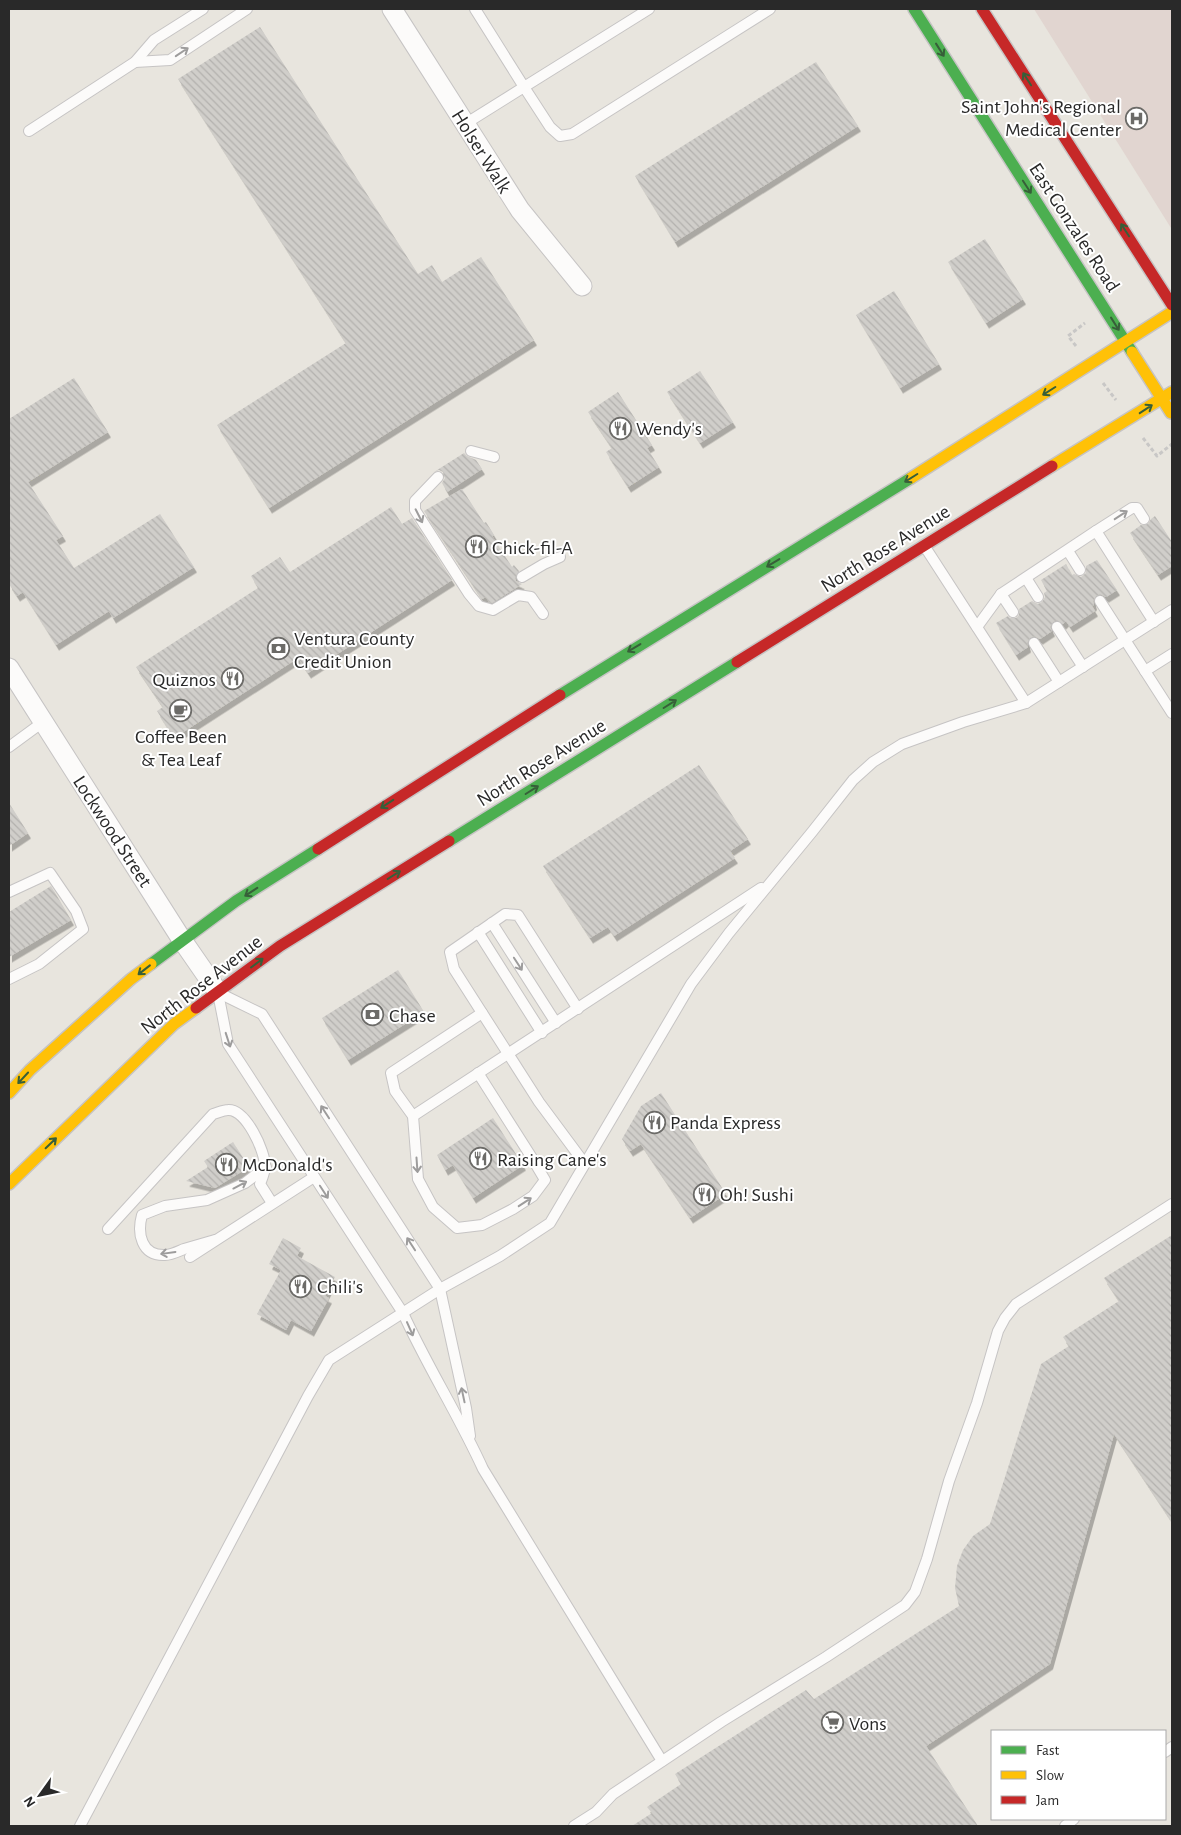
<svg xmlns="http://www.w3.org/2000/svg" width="1181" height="1835" viewBox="0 0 1181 1835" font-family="'Alegreya Sans',sans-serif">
	<defs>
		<pattern id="building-back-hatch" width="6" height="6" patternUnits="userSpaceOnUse" patternTransform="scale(1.25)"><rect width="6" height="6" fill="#d0ceca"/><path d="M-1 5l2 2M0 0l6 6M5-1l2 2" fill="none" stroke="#b3b1ae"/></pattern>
		<filter id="shadow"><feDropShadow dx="3" dy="5.5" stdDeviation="0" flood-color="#0004"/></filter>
	</defs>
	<rect width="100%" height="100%" fill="#e8e5de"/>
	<polygon fill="#e1d5d0" points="1034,9 1172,9 1172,228 1171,228"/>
	<g fill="url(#building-back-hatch)" filter="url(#shadow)">
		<polygon points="260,27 418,274 432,265 442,282 481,257 534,340 269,508 217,425 346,343 178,79"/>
		<polygon points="816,62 858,126 675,242 635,176"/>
		<polygon points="985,239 1023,299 986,323 948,262"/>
		<polygon points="894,291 939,364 900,388 856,315"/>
		<polygon points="700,371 733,422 700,443 667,392"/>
		<polygon points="74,378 108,432 28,482 63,536 56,540 74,568 160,514 194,567 113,618 109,611 56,645 23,592 17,596 9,584 9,419"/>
		<polygon points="618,392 652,445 647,448 659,467 628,487 606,452 612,448 588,412"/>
		<polygon points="464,453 467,456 476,460 482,469 447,492 442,483 445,478 443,472 439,470 434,472"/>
		<polygon points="462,489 484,523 486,522 494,535 492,536 512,567 514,565 519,571 515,578 516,581 522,584 492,603 489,602 486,597 482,599 480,596 424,511"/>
		<polygon points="391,507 402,524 412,518 452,580 308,673 298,658 174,738 157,711 163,707 136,667 258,588 251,576 280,557 290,572"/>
		<polygon points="1155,516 1172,542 1172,566 1158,575 1130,533 1141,525 1148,524 1151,519"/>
		<polygon points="1097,560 1117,590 1106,597 1100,594 1096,596 1093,601 1094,605 1092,606 1095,611 1070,627 1066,621 1063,624 1057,620 1053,622 1050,627 1052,631 1040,639 1034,636 1030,638 1027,643 1028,647 1016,655 996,623 1008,616 1010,618 1016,618 1019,615 1019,609 1032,601 1038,604 1042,602 1045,597 1044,593 1047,591 1041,580 1066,564 1072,575 1074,574 1081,577 1086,573 1086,566"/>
		<polygon points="699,765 748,839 730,851 735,858 614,936 608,927 590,938 543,866"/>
		<polygon points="9,803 28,833 9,846"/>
		<polygon points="51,886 71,920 9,957 9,912"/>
		<polygon points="398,970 424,1012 348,1060 322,1018"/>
		<polygon points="661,1093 726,1194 690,1218 641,1144 630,1151 622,1139 641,1106"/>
		<polygon points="493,1118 523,1165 473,1198 453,1165 445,1170 437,1155"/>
		<polygon points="233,1142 249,1167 215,1188 186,1181 208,1167 204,1161"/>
		<polygon points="1172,1235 1172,1522 1114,1434 1050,1664 926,1746 978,1826 632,1826 652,1813 647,1807 681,1784 675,1774 806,1690 814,1699 959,1606 955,1588 957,1566 963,1550 973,1536 990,1524 1041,1364 1069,1346 1063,1337 1119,1301 1104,1278"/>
		<polygon points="283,1238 301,1248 297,1256 335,1277 325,1296 329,1298 311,1331 291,1320 286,1330 257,1314 281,1270 269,1264"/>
	</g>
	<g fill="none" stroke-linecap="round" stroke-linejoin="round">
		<defs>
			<g id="lane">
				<polyline points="475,9 524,87 649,9"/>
				<polyline points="135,62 170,60 247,9"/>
				<polyline points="465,124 524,87 550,127 560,136 572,134 770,9"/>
				<polyline points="29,131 135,62 154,40 203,9"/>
				<polyline points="471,451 494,457"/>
				<polyline points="438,477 415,501 415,510 469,594 479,606 493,610 518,595 531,597 543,614"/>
				<polyline points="1096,531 1132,508 1137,508 1144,519"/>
				<polyline points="925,547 1026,703"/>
				<polyline points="1068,551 1080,570"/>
				<polyline points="522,577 544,564 560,557"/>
				<polyline points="1026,578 1038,597"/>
				<polyline points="1001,594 1013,612"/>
				<polyline points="1100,601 1172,713"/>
				<polyline points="977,627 1001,594 1096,531 1154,622"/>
				<polyline points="1057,627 1083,667"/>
				<polyline points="1034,643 1059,682"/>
				<polyline points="1145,671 1172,654"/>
				<polyline points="9,747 43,722"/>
				<polyline points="9,892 50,873 76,911 83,929 39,964 9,979"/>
				<polyline points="492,923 556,1023"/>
				<polyline points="478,932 542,1033"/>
				<path d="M218,993L228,1044L403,1313C427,1366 459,1416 483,1469L662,1761"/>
				<polyline points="219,993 262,1014 440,1289 466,1408 470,1436"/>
				<polyline points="578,1009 518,915 505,914 450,952 454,969 539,1102 585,1164"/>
				<polyline points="478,1073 532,1158 545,1180 533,1196 513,1209 482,1225 457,1228 433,1207 418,1179 413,1116 395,1091 391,1073 482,1013"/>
				<polyline points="413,1116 761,888"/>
				<path d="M108,1229L213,1114C217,1113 224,1110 228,1110C246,1109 265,1151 265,1166C265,1172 262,1179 260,1184L272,1203"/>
				<path d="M215,1240C205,1243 194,1246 184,1249C179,1251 171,1255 165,1255C141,1256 137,1233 142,1215L165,1206L207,1200L245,1183L266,1167"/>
				<polyline points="190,1257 314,1177"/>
				<polyline points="1165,1752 1172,1747"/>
				<polyline points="80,1826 308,1396 329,1360 440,1289 500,1256 550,1223 691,984 729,933 812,832 853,780 873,762 902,744 963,722 1026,703 1172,610"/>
				<polyline points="574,1826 596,1812 613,1794 721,1722 826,1657 905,1605 915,1592 927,1559 949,1481 977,1403 998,1331 1005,1318 1016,1304 1172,1204"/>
				<polyline points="1065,1826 1074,1819"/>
			</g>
			<g id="street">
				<polyline points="392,9 520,210 582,286"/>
				<polyline points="9,668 182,940 218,992"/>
			</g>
			<g id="fast">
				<polyline points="914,9 1132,352"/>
				<polyline points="560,695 911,478"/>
				<polyline points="449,841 737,662"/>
				<polyline points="151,964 236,901 318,849"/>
			</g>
			<g id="slow">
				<polyline points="1132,352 1171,413"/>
				<polyline points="1052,466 1172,392"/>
				<polyline points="911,478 1172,312"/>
				<polyline points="9,1093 30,1070 131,979 151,964"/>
				<polyline points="9,1184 174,1024 196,1008"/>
			</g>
			<g id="jam">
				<polyline points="982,9 1172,305"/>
				<polyline points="737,662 1052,466"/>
				<polyline points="318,849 560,695"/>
				<polyline points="196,1008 280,946 449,841"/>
			</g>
		</defs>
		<use href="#lane" stroke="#c6c4c4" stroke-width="12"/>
		<use href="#street" stroke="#c6c4c4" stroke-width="21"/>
		<use href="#fast" stroke="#c6c4c4" stroke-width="14"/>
		<use href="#slow" stroke="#c6c4c4" stroke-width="14"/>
		<use href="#jam" stroke="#c6c4c4" stroke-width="14"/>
		<g stroke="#c8c7c6" stroke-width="3" stroke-dasharray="4 2.5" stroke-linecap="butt">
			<polyline points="1076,346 1068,336 1085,323"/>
			<polyline points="1103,383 1116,400"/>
			<polyline points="1143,438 1157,456 1172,444"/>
		</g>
		<use href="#lane" stroke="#fcfbfa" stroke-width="10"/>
		<use href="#street" stroke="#fcfbfa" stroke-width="19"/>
		<use href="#fast" stroke="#4caf50" stroke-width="11"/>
		<use href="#slow" stroke="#ffc107" stroke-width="11"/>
		<use href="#jam" stroke="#c62828" stroke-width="11"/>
	</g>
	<defs><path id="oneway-shaft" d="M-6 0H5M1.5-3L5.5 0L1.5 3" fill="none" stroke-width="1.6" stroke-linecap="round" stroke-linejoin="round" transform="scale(1.25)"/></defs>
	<g stroke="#375f39">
		<use href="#oneway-shaft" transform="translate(940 50) rotate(58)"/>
		<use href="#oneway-shaft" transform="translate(1027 79) rotate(-123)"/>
		<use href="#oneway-shaft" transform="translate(1027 187) rotate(57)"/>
		<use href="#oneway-shaft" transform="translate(1125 230) rotate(-123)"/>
		<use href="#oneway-shaft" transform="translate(1115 324) rotate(58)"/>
		<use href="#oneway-shaft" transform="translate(1049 391) rotate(148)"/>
		<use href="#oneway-shaft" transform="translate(1146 409) rotate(-33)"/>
		<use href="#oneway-shaft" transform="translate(911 478) rotate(148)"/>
		<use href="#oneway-shaft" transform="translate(773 563) rotate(149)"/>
		<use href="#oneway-shaft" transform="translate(634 648) rotate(149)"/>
		<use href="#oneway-shaft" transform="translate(670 704) rotate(-32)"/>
		<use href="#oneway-shaft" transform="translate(532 790) rotate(-32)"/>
		<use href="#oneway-shaft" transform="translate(387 804) rotate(147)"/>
		<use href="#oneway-shaft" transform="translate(394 875) rotate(-32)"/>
		<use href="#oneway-shaft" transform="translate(251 892) rotate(147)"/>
		<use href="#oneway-shaft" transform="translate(257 963) rotate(-37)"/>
		<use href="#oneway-shaft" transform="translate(144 970) rotate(142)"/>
		<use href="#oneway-shaft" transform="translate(23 1078) rotate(133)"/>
		<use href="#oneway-shaft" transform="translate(51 1143) rotate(-44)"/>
	</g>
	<g stroke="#9d9c9c">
		<use href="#oneway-shaft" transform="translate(182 52) rotate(-34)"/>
		<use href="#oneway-shaft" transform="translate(1121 515) rotate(-33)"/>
		<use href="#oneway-shaft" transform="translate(419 516) rotate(63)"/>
		<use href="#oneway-shaft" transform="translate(518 964) rotate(57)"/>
		<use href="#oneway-shaft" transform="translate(228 1040) rotate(72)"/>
		<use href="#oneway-shaft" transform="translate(325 1112) rotate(-123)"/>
		<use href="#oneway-shaft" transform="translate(417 1165) rotate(86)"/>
		<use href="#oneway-shaft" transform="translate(240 1185) rotate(-28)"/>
		<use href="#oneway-shaft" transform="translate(324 1192) rotate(57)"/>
		<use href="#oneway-shaft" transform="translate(525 1202) rotate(-33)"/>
		<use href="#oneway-shaft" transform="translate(411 1244) rotate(-123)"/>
		<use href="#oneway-shaft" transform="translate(168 1253) rotate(172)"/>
		<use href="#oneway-shaft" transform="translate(410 1329) rotate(66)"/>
		<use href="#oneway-shaft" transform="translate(463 1395) rotate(-102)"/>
	</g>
	<defs>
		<symbol id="hospital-ring" viewBox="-11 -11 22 22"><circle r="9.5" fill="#fff" stroke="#6c6b68" stroke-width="1.5"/><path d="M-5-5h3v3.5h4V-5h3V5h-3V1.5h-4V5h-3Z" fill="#6c6b68"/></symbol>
		<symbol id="restaurant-ring" viewBox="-11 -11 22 22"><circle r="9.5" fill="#fff" stroke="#6c6b68" stroke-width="1.5"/><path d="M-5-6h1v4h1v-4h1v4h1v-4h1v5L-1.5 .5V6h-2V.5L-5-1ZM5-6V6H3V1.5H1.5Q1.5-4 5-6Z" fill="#6c6b68"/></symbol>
		<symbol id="bank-ring" viewBox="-11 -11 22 22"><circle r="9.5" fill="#fff" stroke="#6c6b68" stroke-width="1.5"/><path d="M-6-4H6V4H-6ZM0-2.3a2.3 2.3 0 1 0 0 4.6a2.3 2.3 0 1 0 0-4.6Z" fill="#6c6b68"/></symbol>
		<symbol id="cafe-ring" viewBox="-11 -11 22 22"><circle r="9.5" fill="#fff" stroke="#6c6b68" stroke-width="1.5"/><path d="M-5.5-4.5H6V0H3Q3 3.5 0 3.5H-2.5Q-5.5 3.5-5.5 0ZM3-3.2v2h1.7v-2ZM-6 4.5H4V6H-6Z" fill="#6c6b68"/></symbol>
		<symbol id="supermarket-ring" viewBox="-11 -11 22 22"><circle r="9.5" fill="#fff" stroke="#6c6b68" stroke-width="1.5"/><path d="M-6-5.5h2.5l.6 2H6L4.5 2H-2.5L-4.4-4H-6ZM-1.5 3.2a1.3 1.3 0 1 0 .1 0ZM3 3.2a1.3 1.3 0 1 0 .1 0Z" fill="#6c6b68"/></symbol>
	</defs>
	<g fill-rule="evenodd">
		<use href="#hospital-ring" x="1124" y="106" width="25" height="25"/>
		<use href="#restaurant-ring" x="608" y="416" width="25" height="25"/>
		<use href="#restaurant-ring" x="464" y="534" width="25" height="25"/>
		<use href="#bank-ring" x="266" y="636" width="25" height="25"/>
		<use href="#restaurant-ring" x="220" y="666" width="25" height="25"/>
		<use href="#cafe-ring" x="168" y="698" width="25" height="25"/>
		<use href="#bank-ring" x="360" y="1002" width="25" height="25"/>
		<use href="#restaurant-ring" x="642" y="1110" width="25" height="25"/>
		<use href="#restaurant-ring" x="468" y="1146" width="25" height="25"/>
		<use href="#restaurant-ring" x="214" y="1152" width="25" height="25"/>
		<use href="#restaurant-ring" x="692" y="1182" width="25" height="25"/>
		<use href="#restaurant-ring" x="288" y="1274" width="25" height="25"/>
		<use href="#supermarket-ring" x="820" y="1710" width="25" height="25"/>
	</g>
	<g text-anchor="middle" stroke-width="4" stroke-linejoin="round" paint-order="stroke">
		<g font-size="20" fill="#292929" stroke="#fff" text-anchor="start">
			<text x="1121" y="113" text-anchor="end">Saint John's Regional<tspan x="1121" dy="23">Medical Center</tspan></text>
			<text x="636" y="435">Wendy's</text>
			<text x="492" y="554">Chick-fil-A</text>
			<text x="294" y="645">Ventura County<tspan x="294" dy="23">Credit Union</tspan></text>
			<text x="216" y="686" text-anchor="end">Quiznos</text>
			<text x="181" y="743" text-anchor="middle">Coffee Been<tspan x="181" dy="23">&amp; Tea Leaf</tspan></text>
			<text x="389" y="1022">Chase</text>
			<text x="670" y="1129">Panda Express</text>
			<text x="497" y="1166">Raising Cane's</text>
			<text x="242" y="1171">McDonald's</text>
			<text x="720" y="1201">Oh! Sushi</text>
			<text x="317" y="1293">Chili's</text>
			<text x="849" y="1730">Vons</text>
		</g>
		<g font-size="20" fill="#292929" stroke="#fff">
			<text transform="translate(482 151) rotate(58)" y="7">Holser Walk</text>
			<text transform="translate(1075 227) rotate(57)" y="7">East Gonzales Road</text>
			<text transform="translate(885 548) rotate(-32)" y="7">North Rose Avenue</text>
			<text transform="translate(541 762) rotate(-32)" y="7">North Rose Avenue</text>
			<text transform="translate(113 831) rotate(57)" y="7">Lockwood Street</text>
			<text transform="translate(201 984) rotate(-38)" y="7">North Rose Avenue</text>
		</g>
	</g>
	<rect width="1181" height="1835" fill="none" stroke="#292929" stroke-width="20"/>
	<rect x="991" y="1730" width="175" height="90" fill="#ffffff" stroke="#a9a9a9"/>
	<rect x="1001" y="1746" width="25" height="8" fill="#4caf50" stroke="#a9a9a9"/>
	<text x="1036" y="1755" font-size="15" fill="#292929">Fast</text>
	<rect x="1001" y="1771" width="25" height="8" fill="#ffc107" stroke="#a9a9a9"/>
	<text x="1036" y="1780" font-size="15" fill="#292929">Slow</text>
	<rect x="1001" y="1796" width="25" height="8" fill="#c62828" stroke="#a9a9a9"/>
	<text x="1036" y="1805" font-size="15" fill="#292929">Jam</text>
	<g transform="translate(40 1795) rotate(237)" stroke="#ffffff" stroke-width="4" paint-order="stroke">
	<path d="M0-4L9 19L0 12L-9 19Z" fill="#292929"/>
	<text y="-8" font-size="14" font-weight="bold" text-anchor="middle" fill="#292929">N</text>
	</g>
</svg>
